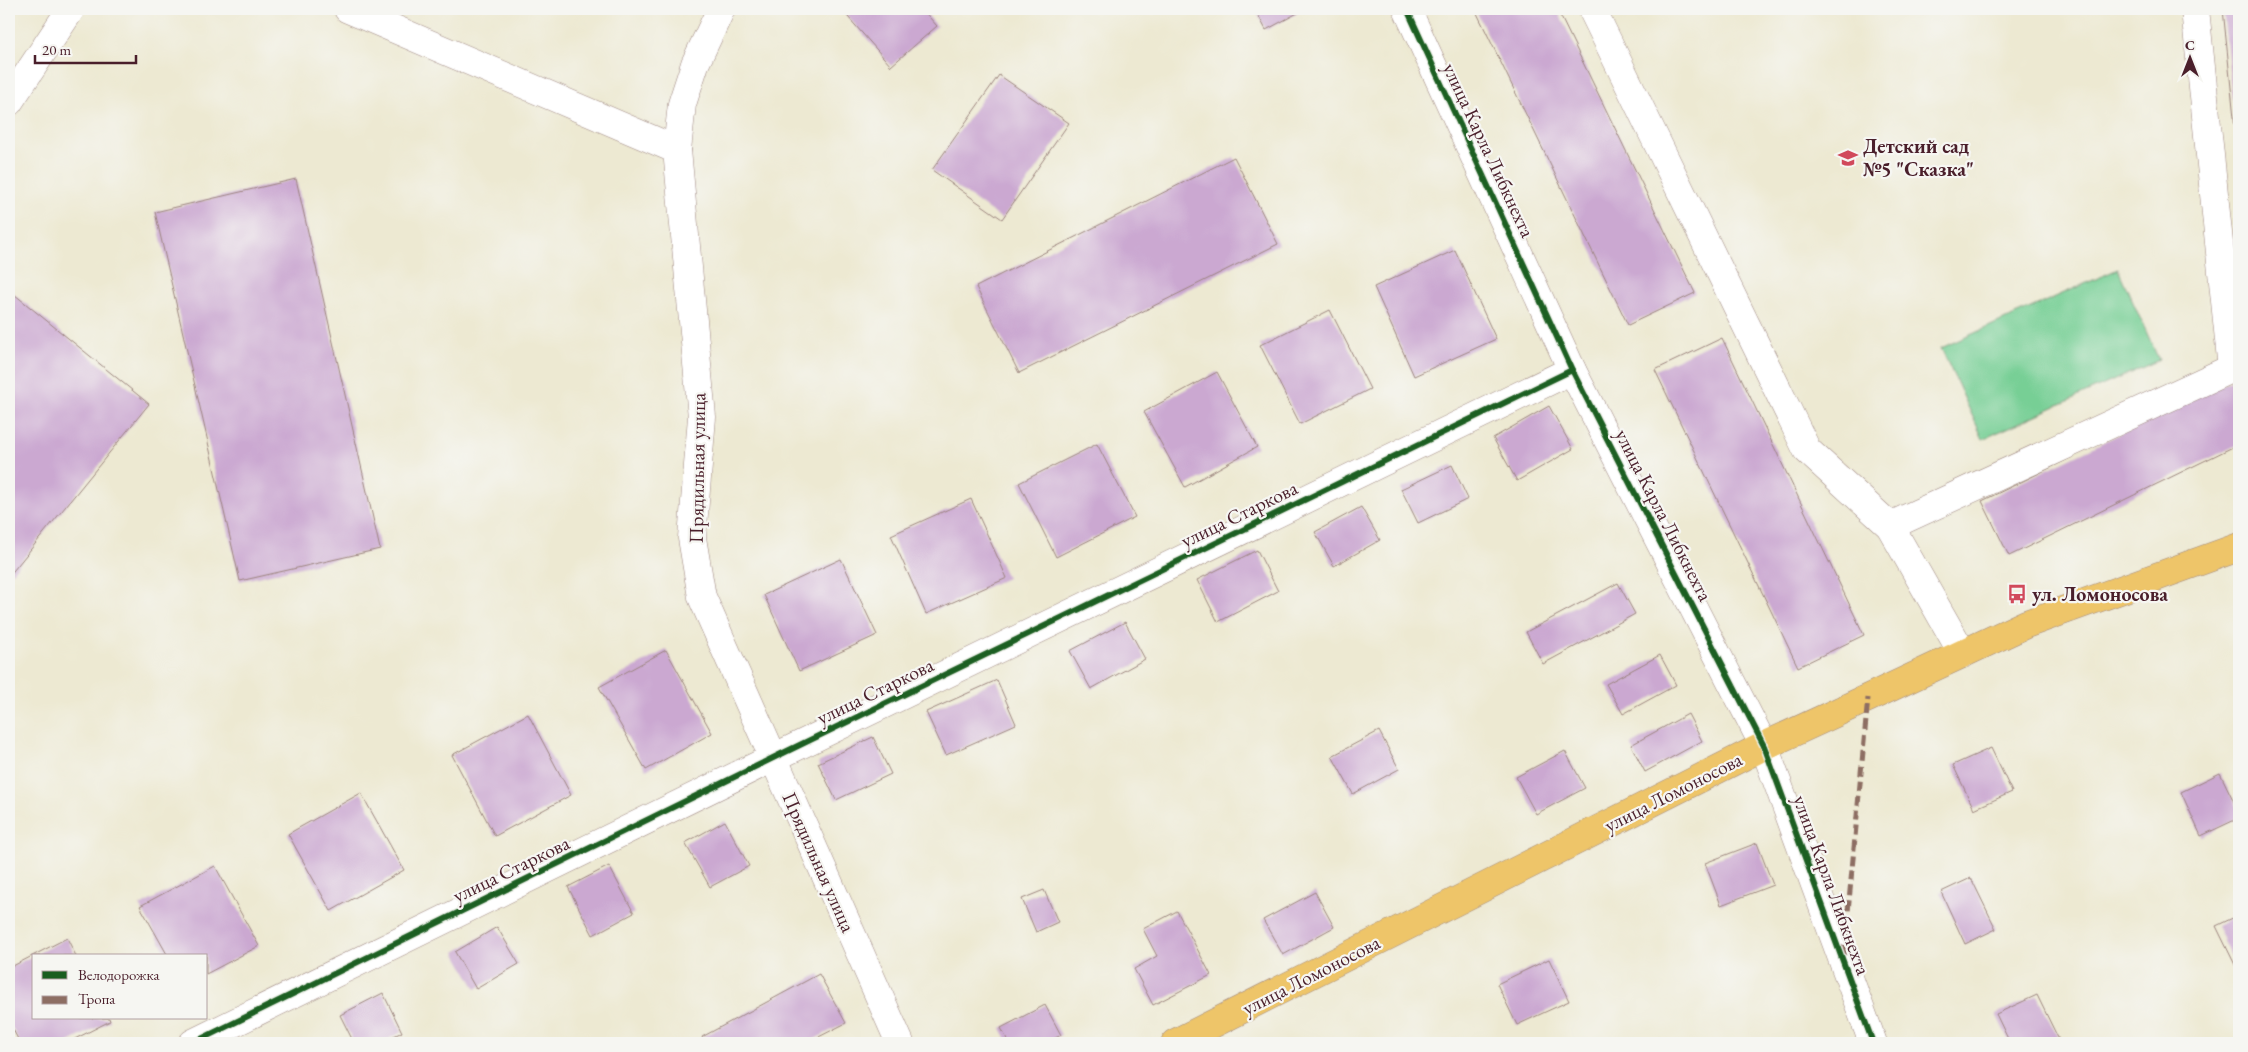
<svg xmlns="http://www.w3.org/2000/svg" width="2248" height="1052" viewBox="0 0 2248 1052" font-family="'EB Garamond',serif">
	<rect width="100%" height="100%" fill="#f6f6f2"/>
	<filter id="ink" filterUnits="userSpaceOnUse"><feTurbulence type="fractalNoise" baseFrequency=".02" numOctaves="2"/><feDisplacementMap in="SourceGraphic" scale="10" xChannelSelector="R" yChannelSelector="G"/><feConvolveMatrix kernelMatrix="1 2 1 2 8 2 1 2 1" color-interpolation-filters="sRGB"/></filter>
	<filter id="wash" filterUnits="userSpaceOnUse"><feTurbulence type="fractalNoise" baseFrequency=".0096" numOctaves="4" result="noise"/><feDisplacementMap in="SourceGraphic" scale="20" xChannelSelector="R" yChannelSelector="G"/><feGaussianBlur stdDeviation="1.12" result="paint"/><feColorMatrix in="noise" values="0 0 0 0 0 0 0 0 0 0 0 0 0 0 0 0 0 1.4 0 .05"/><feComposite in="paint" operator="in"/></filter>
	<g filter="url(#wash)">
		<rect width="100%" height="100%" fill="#ede9d2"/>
		<polygon fill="#77cf95" stroke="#607760" points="2118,269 2159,360 1983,439 1941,348"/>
		<g id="blocks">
			<g fill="#cba8d1">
				<polygon points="841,9 922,9 937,26 891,66"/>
				<polygon points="1255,9 1305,9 1266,30"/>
				<polygon points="1475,9 1557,9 1695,293 1628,325"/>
				<polygon points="2223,9 2239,9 2239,157 2238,157"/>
				<polygon points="999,75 1069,123 1002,219 932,170"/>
				<polygon points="1234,157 1278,244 1019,373 976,287"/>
				<polygon points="296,179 380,549 240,581 155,212"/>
				<polygon points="1455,250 1496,339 1414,376 1374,287"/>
				<polygon points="9,290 149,404 9,576"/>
				<polygon points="1330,310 1370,389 1300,424 1260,345"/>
				<polygon points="1722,338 1864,635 1798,667 1655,370"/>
				<polygon points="1217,372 1257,447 1185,487 1144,412"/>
				<polygon points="2239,376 2239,444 2009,556 1982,501"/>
				<polygon points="1549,406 1573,449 1517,481 1493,438"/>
				<polygon points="1097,444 1135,517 1056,557 1019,483"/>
				<polygon points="1452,465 1468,499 1418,523 1401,489"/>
				<polygon points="971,499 1007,578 926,614 891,535"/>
				<polygon points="1361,507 1380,540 1334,566 1315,532"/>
				<polygon points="1257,550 1278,591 1218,622 1197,580"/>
				<polygon points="841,559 877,635 799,671 764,595"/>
				<polygon points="1618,583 1635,614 1543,664 1526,632"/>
				<polygon points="1125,622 1145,659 1091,689 1070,651"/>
				<polygon points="666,650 712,733 646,770 599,687"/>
				<polygon points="1660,655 1676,685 1623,714 1606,684"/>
				<polygon points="997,680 1016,724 946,755 926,712"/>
				<polygon points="528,714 571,795 495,836 452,755"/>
				<polygon points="1688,714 1702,741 1645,772 1631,745"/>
				<polygon points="1379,731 1399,769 1353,794 1332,756"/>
				<polygon points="873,737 891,774 836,800 818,763"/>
				<polygon points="1991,748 2012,792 1974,809 1953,765"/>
				<polygon points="1565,751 1585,788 1536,814 1516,777"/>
				<polygon points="2220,773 2239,812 2239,818 2201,836 2181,792"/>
				<polygon points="361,793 404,870 331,911 288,834"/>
				<polygon points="725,821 749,866 710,887 685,843"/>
				<polygon points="1757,843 1773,885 1721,905 1705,863"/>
				<polygon points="215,866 259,946 206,974 206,956 168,956 140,906"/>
				<polygon points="609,866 634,913 593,935 568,887"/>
				<polygon points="1971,878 1996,929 1965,944 1941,892"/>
				<polygon points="1044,890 1058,922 1036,932 1022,899"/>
				<polygon points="1315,892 1334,927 1283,955 1263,920"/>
				<polygon points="1177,911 1211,975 1153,1005 1134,969 1157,956 1143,929"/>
				<polygon points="2239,915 2239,971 2238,971 2216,926"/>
				<polygon points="497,927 519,964 476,989 455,952"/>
				<polygon points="67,938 76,956 34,956 34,1018 109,1018 110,1021 67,1043 20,1043 9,1022 9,968"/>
				<polygon points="1549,959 1569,1001 1517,1025 1497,984"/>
				<polygon points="819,974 846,1023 807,1043 705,1043 702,1037"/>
				<polygon points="383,993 402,1032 380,1043 354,1043 340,1015"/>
				<polygon points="2037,995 2059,1040 2052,1043 2010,1043 1996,1014"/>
				<polygon points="1045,1005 1061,1035 1046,1043 1009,1043 1001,1028"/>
			</g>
		</g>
	</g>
	<g filter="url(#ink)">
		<use href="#blocks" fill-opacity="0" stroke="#9c847e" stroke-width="1"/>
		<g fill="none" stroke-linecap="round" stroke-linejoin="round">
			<defs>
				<g id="minor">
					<polyline points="348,9 677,150"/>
					<polyline points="721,9 695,64 682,104 677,150 702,417 692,538 702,597 900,1043"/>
					<polyline points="1407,9 1572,370 1764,746 1873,1043"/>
					<polyline points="1592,9 1807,450 1890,526 1963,654"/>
					<polyline points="2195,9 2232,369"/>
					<polyline points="9,102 71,9"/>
					<polyline points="1890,526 2239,365"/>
					<polyline points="193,1043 773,758 1572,370"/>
				</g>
				<polyline id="major" points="1175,1043 1764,746 1868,698 2026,624 2239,547"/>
			</defs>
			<use href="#minor" stroke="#9c847e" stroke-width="29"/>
			<use href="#major" stroke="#9c847e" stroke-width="29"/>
			<use href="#minor" stroke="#fff" stroke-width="28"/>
			<use href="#major" stroke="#eec569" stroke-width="28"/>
			<polyline stroke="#8d6e63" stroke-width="5" stroke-dasharray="10 5" stroke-linecap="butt" points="1844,955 1868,698"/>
			<defs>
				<g id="cycleway">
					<polyline points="1407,9 1572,370 1764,746 1873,1043"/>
					<polyline points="193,1043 773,758 1572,370"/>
				</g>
			</defs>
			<use href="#cycleway" stroke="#f6f6f2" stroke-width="9"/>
			<use href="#cycleway" stroke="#1b5e20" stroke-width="6"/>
		</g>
	</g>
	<defs>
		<symbol id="school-bare" viewBox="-9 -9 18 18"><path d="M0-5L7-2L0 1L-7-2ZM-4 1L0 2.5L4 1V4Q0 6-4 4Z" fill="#d1495b" stroke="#f6f6f2" stroke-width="2.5" paint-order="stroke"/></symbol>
		<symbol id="bus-bare" viewBox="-9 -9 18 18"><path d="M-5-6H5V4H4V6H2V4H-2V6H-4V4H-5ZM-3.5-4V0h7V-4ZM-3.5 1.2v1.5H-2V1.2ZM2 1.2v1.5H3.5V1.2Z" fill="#d1495b" stroke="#f6f6f2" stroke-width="2.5" paint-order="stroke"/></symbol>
	</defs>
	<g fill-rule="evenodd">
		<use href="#school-bare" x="1834" y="144" width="28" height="28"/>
		<use href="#bus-bare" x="2003" y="580" width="28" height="28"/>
	</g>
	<g text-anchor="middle" stroke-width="4.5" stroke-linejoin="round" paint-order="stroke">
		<g font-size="20" font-weight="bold" fill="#4a1f2b" stroke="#f6f6f2" text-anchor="start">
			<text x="1863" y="153">Детский сад<tspan x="1863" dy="23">№5 "Сказка"</tspan></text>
			<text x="2032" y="601">ул. Ломоносова</text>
		</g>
		<g font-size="20" fill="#4a1f2b" stroke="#f6f6f2">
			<text transform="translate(1489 150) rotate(65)" y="7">улица Карла Либкнехта</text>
			<text transform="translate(697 468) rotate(-89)" y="7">Прядильная улица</text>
			<text transform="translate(1239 514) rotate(-26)" y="7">улица Старкова</text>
			<text transform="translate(1664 515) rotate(63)" y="7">улица Карла Либкнехта</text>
			<text transform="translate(875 691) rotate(-26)" y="7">улица Старкова</text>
			<text transform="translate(1673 792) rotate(-27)" y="7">улица Ломоносова</text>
			<text transform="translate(819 862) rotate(66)" y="7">Прядильная улица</text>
			<text transform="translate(511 869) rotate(-26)" y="7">улица Старкова</text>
			<text transform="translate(1832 885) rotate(70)" y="7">улица Карла Либкнехта</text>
			<text transform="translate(1311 975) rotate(-27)" y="7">улица Ломоносова</text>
		</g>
	</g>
	<rect width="2248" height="1052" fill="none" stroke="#f6f6f2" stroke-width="30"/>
	<rect x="32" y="954" width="175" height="65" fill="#f6f6f2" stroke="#b1a0a2"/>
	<rect x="42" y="971" width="25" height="8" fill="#1b5e20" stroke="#b1a0a2"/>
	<text x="78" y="980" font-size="15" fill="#4a1f2b">Велодорожка</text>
	<rect x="42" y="996" width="25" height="8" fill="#8d6e63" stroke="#b1a0a2"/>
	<text x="78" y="1004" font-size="15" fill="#4a1f2b">Тропа</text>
	<g transform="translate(2190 58)" stroke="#f6f6f2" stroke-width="4" paint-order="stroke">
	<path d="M0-4L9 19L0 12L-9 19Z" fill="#4a1f2b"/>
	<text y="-8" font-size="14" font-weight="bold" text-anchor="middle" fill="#4a1f2b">С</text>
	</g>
	<path d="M35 55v8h101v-8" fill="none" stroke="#4a1f2b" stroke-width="2.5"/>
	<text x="42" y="55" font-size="15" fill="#4a1f2b" stroke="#f6f6f2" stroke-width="4" paint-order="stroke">20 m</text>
</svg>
